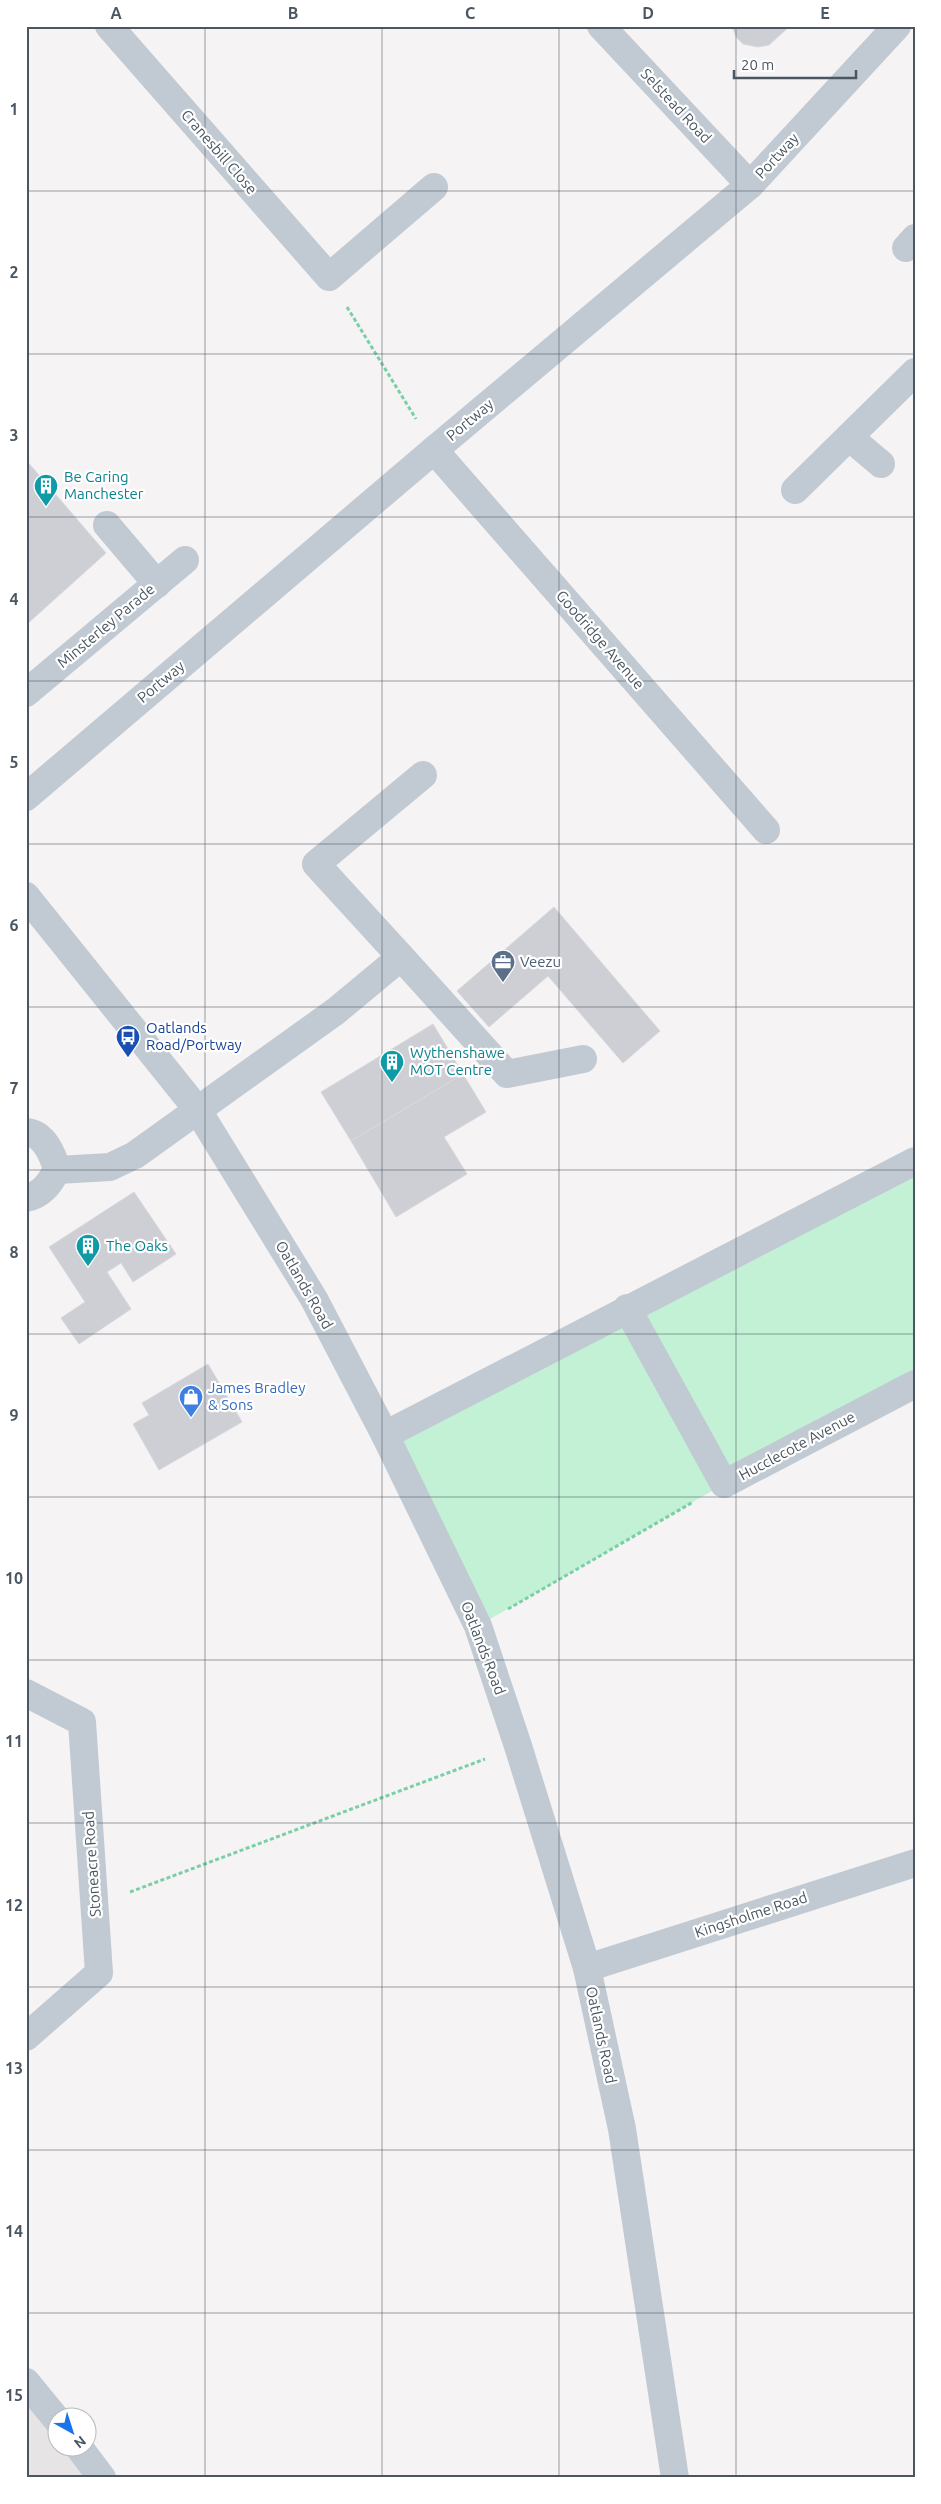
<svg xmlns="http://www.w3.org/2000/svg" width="941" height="2504" viewBox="0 0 941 2504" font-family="Ubuntu,sans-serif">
	<rect width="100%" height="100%" fill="#f5f3f3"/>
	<polygon fill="#e6e4e5" points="26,2382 57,2421 58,2446 78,2447 94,2467 81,2478 26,2478"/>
	<polygon fill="#c3f1d5" points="915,1161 915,1384 724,1484 478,1626 385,1435"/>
	<g fill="#cdcfd5" stroke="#d7d9de">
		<polygon points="732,26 790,26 769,45 758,47 743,44 736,37"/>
		<polygon points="26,460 106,553 26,625"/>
		<polygon points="554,907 660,1031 623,1063 548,976 489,1027 457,991"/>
		<polygon points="433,1024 463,1074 351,1141 321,1092"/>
		<polygon points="463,1074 486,1112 444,1137 467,1174 396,1217 351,1141"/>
		<polygon points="134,1192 176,1254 133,1282 121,1263 107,1272 131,1309 79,1344 61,1318 85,1302 49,1247"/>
		<polygon points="208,1364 242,1422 159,1470 133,1424 149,1415 142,1403"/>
	</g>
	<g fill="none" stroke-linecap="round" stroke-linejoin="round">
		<g stroke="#7ad0a6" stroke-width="3" stroke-dasharray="4 2.5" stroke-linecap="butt">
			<polyline points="347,307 416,419"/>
			<polyline points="508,1609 693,1502"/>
			<polyline points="130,1892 485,1759"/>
		</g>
		<g stroke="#c1cad2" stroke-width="28">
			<polyline points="109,26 329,277 434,187"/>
			<polyline points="601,26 750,185"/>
			<polyline points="906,248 915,238"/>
			<polyline points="849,437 881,464"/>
			<polyline points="434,450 766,830"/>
			<polyline points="795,490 915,372"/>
			<polyline points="107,525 157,584"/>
			<polyline points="26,693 185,560"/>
			<polyline points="26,797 434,450 750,185 897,26"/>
			<polyline points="26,896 197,1109 314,1299 385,1435 478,1626 518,1746 587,1968 622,2129 675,2478"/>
			<polyline points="401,957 316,864 423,775"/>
			<path d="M26,1132C44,1133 53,1155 57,1170C50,1183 42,1195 26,1198"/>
			<polyline points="57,1170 110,1167 135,1155 336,1011 401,957 507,1074 583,1059"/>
			<polyline points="627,1308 724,1484 915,1384"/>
			<polyline points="385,1435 915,1161"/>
			<polyline points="26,1693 82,1722 99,1973 26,2037"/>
			<polyline points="587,1968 915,1863"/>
			<polyline points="26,2382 58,2421"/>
			<polyline points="78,2446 102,2478"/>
		</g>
	</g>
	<path fill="none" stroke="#4a5661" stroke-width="1" stroke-opacity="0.55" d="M205,26V2478M382,26V2478M559,26V2478M736,26V2478M26,191H915M26,354H915M26,517H915M26,681H915M26,844H915M26,1007H915M26,1170H915M26,1334H915M26,1497H915M26,1660H915M26,1823H915M26,1987H915M26,2150H915M26,2313H915"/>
	<defs>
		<symbol id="building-pin" viewBox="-11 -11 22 30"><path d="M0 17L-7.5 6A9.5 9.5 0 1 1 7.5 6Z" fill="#0f9aa8" stroke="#fff"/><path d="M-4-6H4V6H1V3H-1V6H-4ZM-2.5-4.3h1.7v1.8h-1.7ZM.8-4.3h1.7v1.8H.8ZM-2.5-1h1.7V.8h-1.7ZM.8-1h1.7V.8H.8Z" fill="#fff"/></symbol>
		<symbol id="office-pin" viewBox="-11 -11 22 30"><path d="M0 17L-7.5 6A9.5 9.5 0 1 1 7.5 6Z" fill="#5c6f8a" stroke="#fff"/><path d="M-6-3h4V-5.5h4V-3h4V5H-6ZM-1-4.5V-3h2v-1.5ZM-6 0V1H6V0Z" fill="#fff"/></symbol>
		<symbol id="bus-pin" viewBox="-11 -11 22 30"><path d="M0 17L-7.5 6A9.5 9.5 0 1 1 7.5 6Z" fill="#1a4fb4" stroke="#fff"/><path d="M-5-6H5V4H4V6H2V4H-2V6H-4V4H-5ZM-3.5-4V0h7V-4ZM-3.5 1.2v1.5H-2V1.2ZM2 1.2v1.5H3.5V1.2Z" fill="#fff"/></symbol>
		<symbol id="shop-pin" viewBox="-11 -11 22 30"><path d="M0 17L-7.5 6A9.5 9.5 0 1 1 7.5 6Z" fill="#3f7fe0" stroke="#fff"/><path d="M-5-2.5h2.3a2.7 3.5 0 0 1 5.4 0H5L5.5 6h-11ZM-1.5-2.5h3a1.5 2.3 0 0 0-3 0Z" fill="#fff"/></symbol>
	</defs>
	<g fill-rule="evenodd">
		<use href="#building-pin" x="32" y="472" width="28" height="38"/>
		<use href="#office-pin" x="489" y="948" width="28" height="38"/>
		<use href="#bus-pin" x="114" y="1023" width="28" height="38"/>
		<use href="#building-pin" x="378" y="1048" width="28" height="38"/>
		<use href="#building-pin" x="74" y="1232" width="28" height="38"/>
		<use href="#shop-pin" x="177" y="1383" width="28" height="38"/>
	</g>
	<g text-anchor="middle" stroke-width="4.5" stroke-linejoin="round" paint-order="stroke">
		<g font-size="15" fill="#4a5661" stroke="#fff">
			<text transform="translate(676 106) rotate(47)" y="5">Selstead Road</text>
			<text transform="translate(219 152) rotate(49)" y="5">Cranesbill Close</text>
			<text transform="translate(777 156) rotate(-47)" y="5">Portway</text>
			<text transform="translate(470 420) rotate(-40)" y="5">Portway</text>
			<text transform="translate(106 626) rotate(-40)" y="5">Minsterley Parade</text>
			<text transform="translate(600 640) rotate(49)" y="5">Goodridge Avenue</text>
			<text transform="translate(161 682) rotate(-40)" y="5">Portway</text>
			<text transform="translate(304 1285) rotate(60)" y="5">Oatlands Road</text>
			<text transform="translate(797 1446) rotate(-28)" y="5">Hucclecote Avenue</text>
			<text transform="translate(483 1648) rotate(69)" y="5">Oatlands Road</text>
			<text transform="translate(92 1864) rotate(-94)" y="5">Stoneacre Road</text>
			<text transform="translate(751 1915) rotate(-18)" y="5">Kingsholme Road</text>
			<text transform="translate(601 2035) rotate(78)" y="5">Oatlands Road</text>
		</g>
		<g font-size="15" fill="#0d838f" stroke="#fff" text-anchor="start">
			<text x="64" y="482">Be Caring<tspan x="64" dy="17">Manchester</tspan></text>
			<text x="410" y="1058">Wythenshawe<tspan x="410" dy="17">MOT Centre</tspan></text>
			<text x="106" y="1251">The Oaks</text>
		</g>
		<g font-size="15" fill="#4e5e75" stroke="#fff" text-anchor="start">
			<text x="520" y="967">Veezu</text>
		</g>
		<g font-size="15" fill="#164399" stroke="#fff" text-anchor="start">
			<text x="146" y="1033">Oatlands<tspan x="146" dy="17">Road/Portway</tspan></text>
		</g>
		<g font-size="15" fill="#366cbe" stroke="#fff" text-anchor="start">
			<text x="208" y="1393">James Bradley<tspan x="208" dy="17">&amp; Sons</tspan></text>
		</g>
	</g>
	<rect width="941" height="2504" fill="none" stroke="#ffffff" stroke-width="55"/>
	<g transform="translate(72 2432) rotate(141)"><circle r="24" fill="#ffffff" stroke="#b7bbc0"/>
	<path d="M0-4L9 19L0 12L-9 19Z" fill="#1a73e8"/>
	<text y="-8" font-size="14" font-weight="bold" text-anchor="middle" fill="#4a5661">N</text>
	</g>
	<path d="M734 70v8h122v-8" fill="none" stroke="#4a5661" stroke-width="2.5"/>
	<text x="741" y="70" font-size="15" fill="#4a5661" stroke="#ffffff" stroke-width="4" paint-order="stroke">20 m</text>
	<rect x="28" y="28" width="886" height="2448" fill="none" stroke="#4a5661" stroke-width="2"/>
	<g font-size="16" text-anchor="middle" font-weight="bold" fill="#4a5661">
		<text x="116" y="19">A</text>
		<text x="293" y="19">B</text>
		<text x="470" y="19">C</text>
		<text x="648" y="19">D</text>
		<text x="825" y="19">E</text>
		<text x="14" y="115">1</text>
		<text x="14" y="278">2</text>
		<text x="14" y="441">3</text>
		<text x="14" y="605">4</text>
		<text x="14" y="768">5</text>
		<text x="14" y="931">6</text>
		<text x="14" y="1094">7</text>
		<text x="14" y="1258">8</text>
		<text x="14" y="1421">9</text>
		<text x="14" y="1584">10</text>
		<text x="14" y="1747">11</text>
		<text x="14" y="1911">12</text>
		<text x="14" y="2074">13</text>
		<text x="14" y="2237">14</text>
		<text x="14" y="2401">15</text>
	</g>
</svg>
